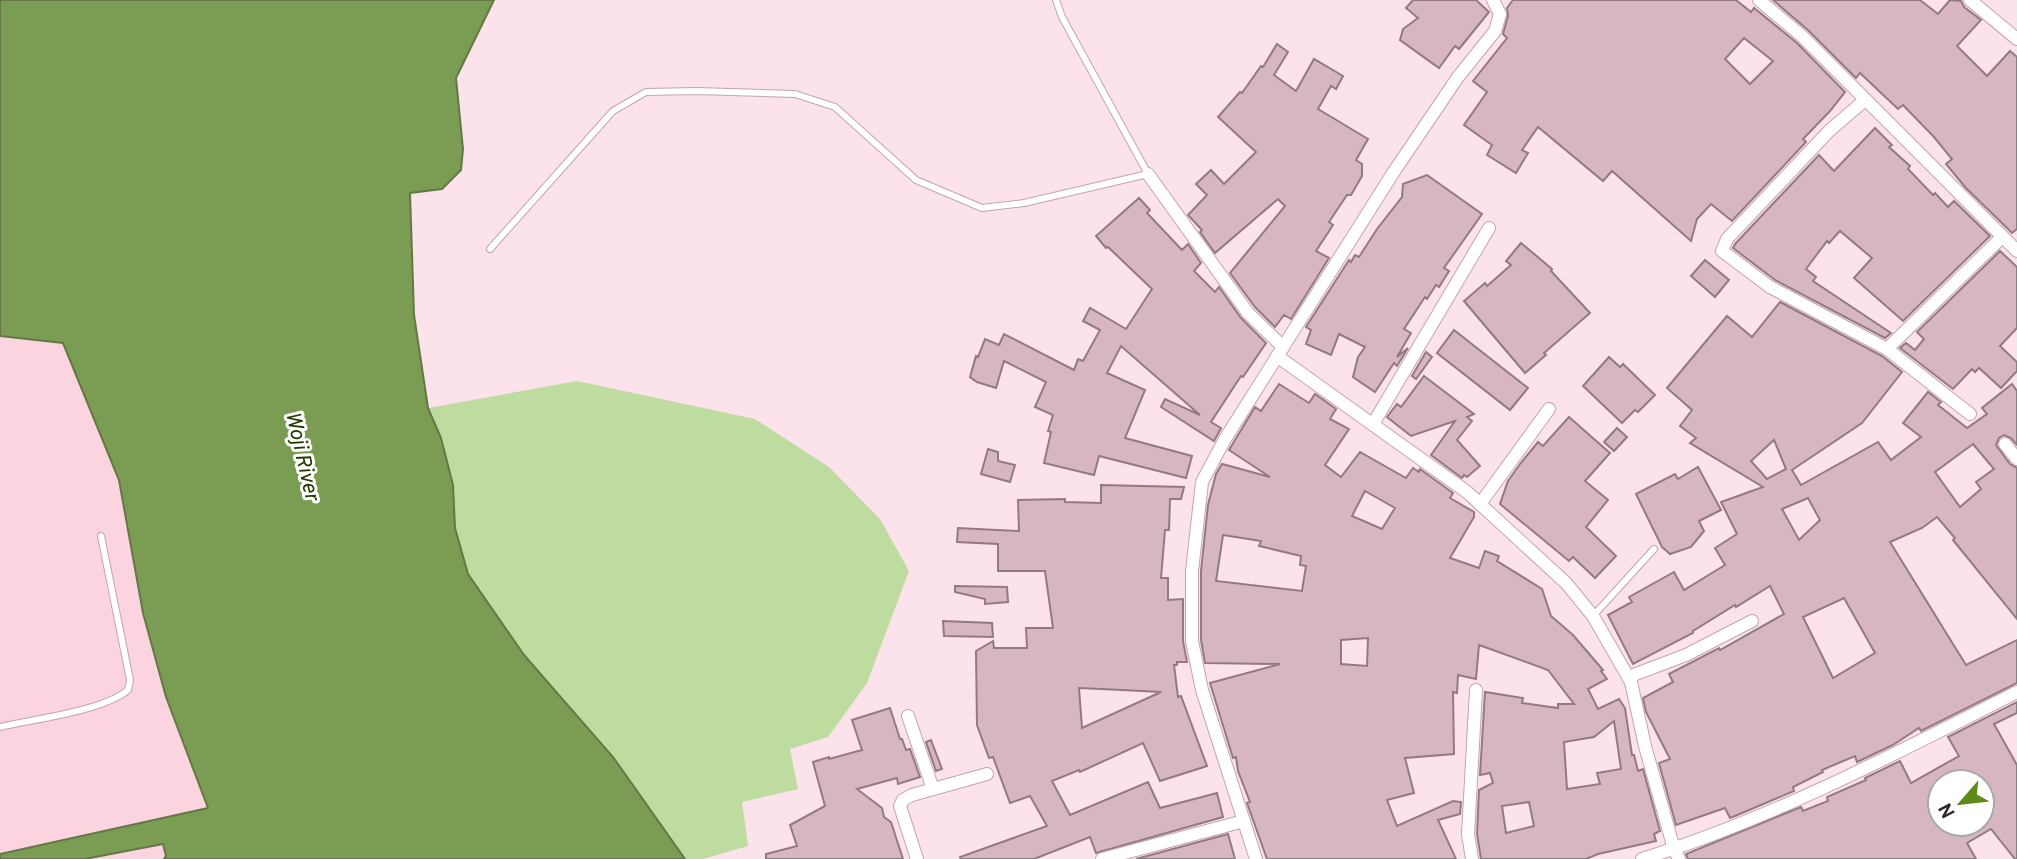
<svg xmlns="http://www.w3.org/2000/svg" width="2017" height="859" viewBox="0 0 2017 859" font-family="Overpass,sans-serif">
	<rect width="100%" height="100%" fill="#fce2ea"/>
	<g fill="#fbd4e0">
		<polygon points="0,336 63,343 119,480 143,613 166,697 208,809 0,854"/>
		<polygon points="164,844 166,857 164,859 85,859"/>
	</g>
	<polygon fill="#bfdca0" points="577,381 755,419 829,467 880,519 909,571 867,683 828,737 790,749 798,789 742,802 748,846 703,859 685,859 613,757 524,655 468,574 455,528 453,485 428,408"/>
	<polygon fill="#7b9c53" stroke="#647846" stroke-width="2" points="0,0 494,0 456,78 463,149 461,170 442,189 410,193 414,315 428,408 441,438 453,485 455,528 468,574 524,655 613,757 685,859 164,859 166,856 163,844 85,859 0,859 0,854 208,808 166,697 143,613 119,480 63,343 0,336"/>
	<g fill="#d6b7c1" stroke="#957982" stroke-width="2" fill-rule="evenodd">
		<polygon points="1413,0 1476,0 1489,12 1459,49 1455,46 1439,68 1400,40 1403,29 1418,18 1406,8"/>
		<path d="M1513,0H1736L1751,12L1754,8L1797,43L1845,92L1830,111L1803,139L1806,142L1732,221L1711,204L1697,219L1691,241L1612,171L1603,181L1538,127L1522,150L1528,153L1516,173L1487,155L1492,145L1464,125L1487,92L1473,81L1507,38L1503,34L1508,16L1507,8ZM1744,38L1773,61L1750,84L1725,59Z"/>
		<polygon points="1773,0 1920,0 1938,14 1950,0 1961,1 1964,7 1981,20 1957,46 1987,76 2010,51 2017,57 2017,229 2012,233 1965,187 1946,164 1952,159 1934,137 1903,105 1898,109 1860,73 1856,78 1809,31"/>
		<polygon points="1277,44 1288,52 1274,75 1296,91 1314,59 1343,76 1336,89 1331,86 1318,109 1368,139 1356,160 1362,164 1362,176 1351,195 1347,195 1329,222 1333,225 1316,251 1329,258 1291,319 1284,315 1275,327 1255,307 1230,273 1285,206 1278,199 1215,253 1200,232 1202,230 1188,215 1207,195 1196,184 1211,170 1224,184 1256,152 1218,117 1240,92 1242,93 1261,66 1263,67"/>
		<polygon points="1875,128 1892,145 1889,147 1910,166 1908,169 1933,195 1935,193 1948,207 1954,201 1990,236 1903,321 1854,278 1872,258 1840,231 1829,243 1827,241 1806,269 1816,277 1813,281 1891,333 1885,338 1775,280 1733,248 1735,244 1819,155 1834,171"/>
		<polygon points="1427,175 1482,214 1444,268 1449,271 1439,287 1436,285 1427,299 1425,297 1404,329 1411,333 1397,357 1408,348 1397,366 1394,363 1375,392 1353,377 1358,357 1365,347 1339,334 1331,355 1306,344 1311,330 1306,327 1349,260 1351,262 1355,255 1359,257 1377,229 1402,197 1403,184"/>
		<polygon points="1139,198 1150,210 1147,213 1182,250 1188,244 1201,263 1194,271 1215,292 1219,287 1241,318 1266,343 1243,377 1241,376 1211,422 1221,428 1214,441 1161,407 1165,399 1200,415 1121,346 1107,373 1145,390 1125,438 1192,456 1186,478 1099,456 1094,475 1044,463 1051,432 1048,431 1053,415 1035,407 1046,382 1004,361 996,388 977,382 970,377 976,356 978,357 985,339 999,345 1004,334 1074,370 1078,359 1083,361 1100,330 1083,321 1090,308 1126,329 1152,289 1108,247 1106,248 1096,236"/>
		<polygon points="1521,243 1552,269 1551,271 1590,313 1544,353 1546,355 1525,373 1464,301 1485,283 1487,286 1511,265 1506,261"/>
		<polygon points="2000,251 2017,267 2017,328 2000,346 2017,362 2017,371 2001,388 1979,368 1975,372 1972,369 1953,389 1900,348 1906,343 1915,350 1924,339 1917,332"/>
		<polygon points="1705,260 1729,280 1715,297 1691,276"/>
		<path d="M1780,302L1882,356L1902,372L1862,423L1792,470L1801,485L1878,442L1891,460L1921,437L1903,423L1928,392L1941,402L1938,405L1967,428L1987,414L1982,408L2012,384L2017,391V445L2011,438L2004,435L1999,438L1996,445L2010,464L2017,468V619L1953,540L1955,538L1937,517L1922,528L1890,542L1966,665L2017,640V683L1921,731L1919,728L1893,745L1857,762L1855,756L1822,770L1823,772L1793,787L1794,791L1735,816L1730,818L1725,808L1676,825L1659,763L1670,759L1646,712L1643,698L1673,682L1669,674L1719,648L1720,650L1784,614L1770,586L1736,607L1735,605L1693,631V633L1633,664L1608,615L1632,602L1629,597L1674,572L1684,590L1725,565L1715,548L1737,534L1721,502L1763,487L1690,443L1696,438L1680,426L1692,410L1667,388L1727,316L1752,337ZM1774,440L1786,469L1767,479L1751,461ZM1973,444L1994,469L1976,482L1981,489L1960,507L1935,472ZM1808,498L1820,520L1799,540L1782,509ZM1844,598L1875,653L1833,678L1803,617Z"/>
		<polygon points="1454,330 1528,388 1510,410 1437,353"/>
		<polygon points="1426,352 1432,357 1416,379 1412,376"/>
		<polygon points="1609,357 1620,367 1623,364 1655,395 1638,412 1635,410 1622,423 1583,386"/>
		<polygon points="1424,376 1474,414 1467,417 1472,421 1457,440 1480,466 1467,477 1464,475 1462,478 1431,455 1455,421 1411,436 1387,417 1397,404 1401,407"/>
		<path d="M1279,384L1309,403L1315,394L1336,409L1330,419L1349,429L1325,465L1341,477L1360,452L1406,478L1413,468L1419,472L1420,469L1453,493L1450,498L1474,512V517L1450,558L1479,568L1485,551L1499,556L1497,561L1542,589L1551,616L1573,635L1603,670L1601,671L1607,679L1588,689L1598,709L1619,699L1625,708L1632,755H1634L1638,771L1643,769L1660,831L1654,834L1656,841L1598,854L1586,859H1481L1477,834L1479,790L1493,783L1490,773L1480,775L1485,692L1523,698L1522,703L1558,708V704H1574L1548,670L1479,645L1476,679L1458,675L1457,693L1453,692L1454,754L1405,758L1414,793L1387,800L1397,826L1453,801L1461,802L1460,814L1438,820L1456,859H1267L1247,803L1250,802L1238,771L1236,757L1233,758L1210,683L1280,664L1205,663L1201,640V571L1208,505L1216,474L1222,464L1270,477L1229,450L1255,407L1261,411ZM1365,491L1395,508L1382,529L1352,516ZM1223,535L1261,541L1259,546L1301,556L1300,565L1306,566L1302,591L1216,581ZM1368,638L1367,666L1341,664V640ZM1614,721L1621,769L1597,773L1600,784L1567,789L1564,742L1594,737ZM1529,802L1534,826L1506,833L1502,806Z"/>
		<polygon points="1569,417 1610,453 1585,481 1608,500 1586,527 1616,556 1595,578 1573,557 1569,561 1500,504 1508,481 1520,464 1538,442 1543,446"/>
		<polygon points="1617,428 1627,437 1614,451 1604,442"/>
		<polygon points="988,449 998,452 998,461 1015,465 1010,482 981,474"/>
		<polygon points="1698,467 1721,510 1699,521 1704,531 1691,547 1670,554 1662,547 1636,494 1675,474 1678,479"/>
		<path d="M1101,485L1184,487L1181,499H1170L1169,530H1165L1161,578H1168V600L1183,599V641L1187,662H1177V665H1174L1178,697L1181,696L1207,766L1160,781L1143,743L1080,772L1079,770L1052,781L1070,815L1148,782L1160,808L1217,793L1223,817L1096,853L1090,837L1034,859H961L960,857L1047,826L1030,796L1010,803L993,757L989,758L977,725L976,651L993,641L994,648H1027L1026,628H1053L1045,571H998V544L957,542L958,528L1019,531L1018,500L1065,499V502L1101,503ZM1079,688L1122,690L1161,692L1082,728Z"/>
		<polygon points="955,586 1007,587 1008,602 985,604 985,599 955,592"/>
		<polygon points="943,621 992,623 993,637 944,636"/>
		<path d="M2017,702V713L1994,724L2017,765V859H2015L1991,829L1967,843L1976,859H1688L1686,854L1801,807L1803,811L1828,801L1827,797L1866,780L1865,778L1900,761L1911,783L1959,756L1948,737ZM1940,782H1982V824H1940Z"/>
		<polygon points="890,708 900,739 902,739 906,750 910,749 920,777 898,784 897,778 857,789 882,808 884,817 891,822 903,859 766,859 766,854 797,846 790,825 825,806 813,762 829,757 829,759 862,750 852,720"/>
		<polygon points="931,740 942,769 936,771 926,742"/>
		<polygon points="1228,834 1235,859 1136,859"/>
	</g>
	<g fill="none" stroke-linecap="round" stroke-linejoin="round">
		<defs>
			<g id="lane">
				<polyline points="490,249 613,111 646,92 697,91 795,94 835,107 916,180 982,208 1024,203 1148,174 1062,17 1056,0"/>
				<polyline points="1593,616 1654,549"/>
				<path d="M0,727C34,719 103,711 128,690L130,680L101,536"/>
			</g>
			<g id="street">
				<polyline points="1759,0 1803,37 2017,251"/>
				<polyline points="1970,0 2017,39"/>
				<polyline points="1865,100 1829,131 1727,239 1722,251 1770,287 1887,349 1970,414"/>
				<polyline points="1148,174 1248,313 1283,347"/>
				<polyline points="1887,349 2002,237"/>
				<polyline points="1277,356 1467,492 1566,583 1593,616 1631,682 1645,746 1674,849 1679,859"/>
				<polyline points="1373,424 1489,228"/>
				<polyline points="2005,444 2017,459"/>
				<polyline points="1480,504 1549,409"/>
				<polyline points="1628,677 1686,655 1752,621"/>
				<polyline points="908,716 933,789"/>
				<polyline points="917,859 900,806 903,800 912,795 987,774"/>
				<polyline points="1102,859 1244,821"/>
				<polyline points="1256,859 1202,690 1192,641 1192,571 1202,482 1225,439 1393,173 1458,77 1495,31 1500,14 1493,0"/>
				<polyline points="1472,859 1468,834 1476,690"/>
				<path d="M1642,859C1773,818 1895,754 2017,692"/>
			</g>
		</defs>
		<use href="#lane" stroke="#c3a5ae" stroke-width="8"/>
		<use href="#street" stroke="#c3a5ae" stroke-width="14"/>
		<use href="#lane" stroke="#fff" stroke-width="6"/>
		<use href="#street" stroke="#fff" stroke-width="12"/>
	</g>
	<g text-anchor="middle" stroke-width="6" stroke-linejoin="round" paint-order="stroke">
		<g font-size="21" font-style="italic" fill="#243801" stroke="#fff">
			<text transform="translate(303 456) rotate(77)" y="7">Woji River</text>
		</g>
	</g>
	<g transform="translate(1961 803) rotate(242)"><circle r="33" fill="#ffffff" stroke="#aca8a9" stroke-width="2"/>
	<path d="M0-5L12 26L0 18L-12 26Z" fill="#5f8918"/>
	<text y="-10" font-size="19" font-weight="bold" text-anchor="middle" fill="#302528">N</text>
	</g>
</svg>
